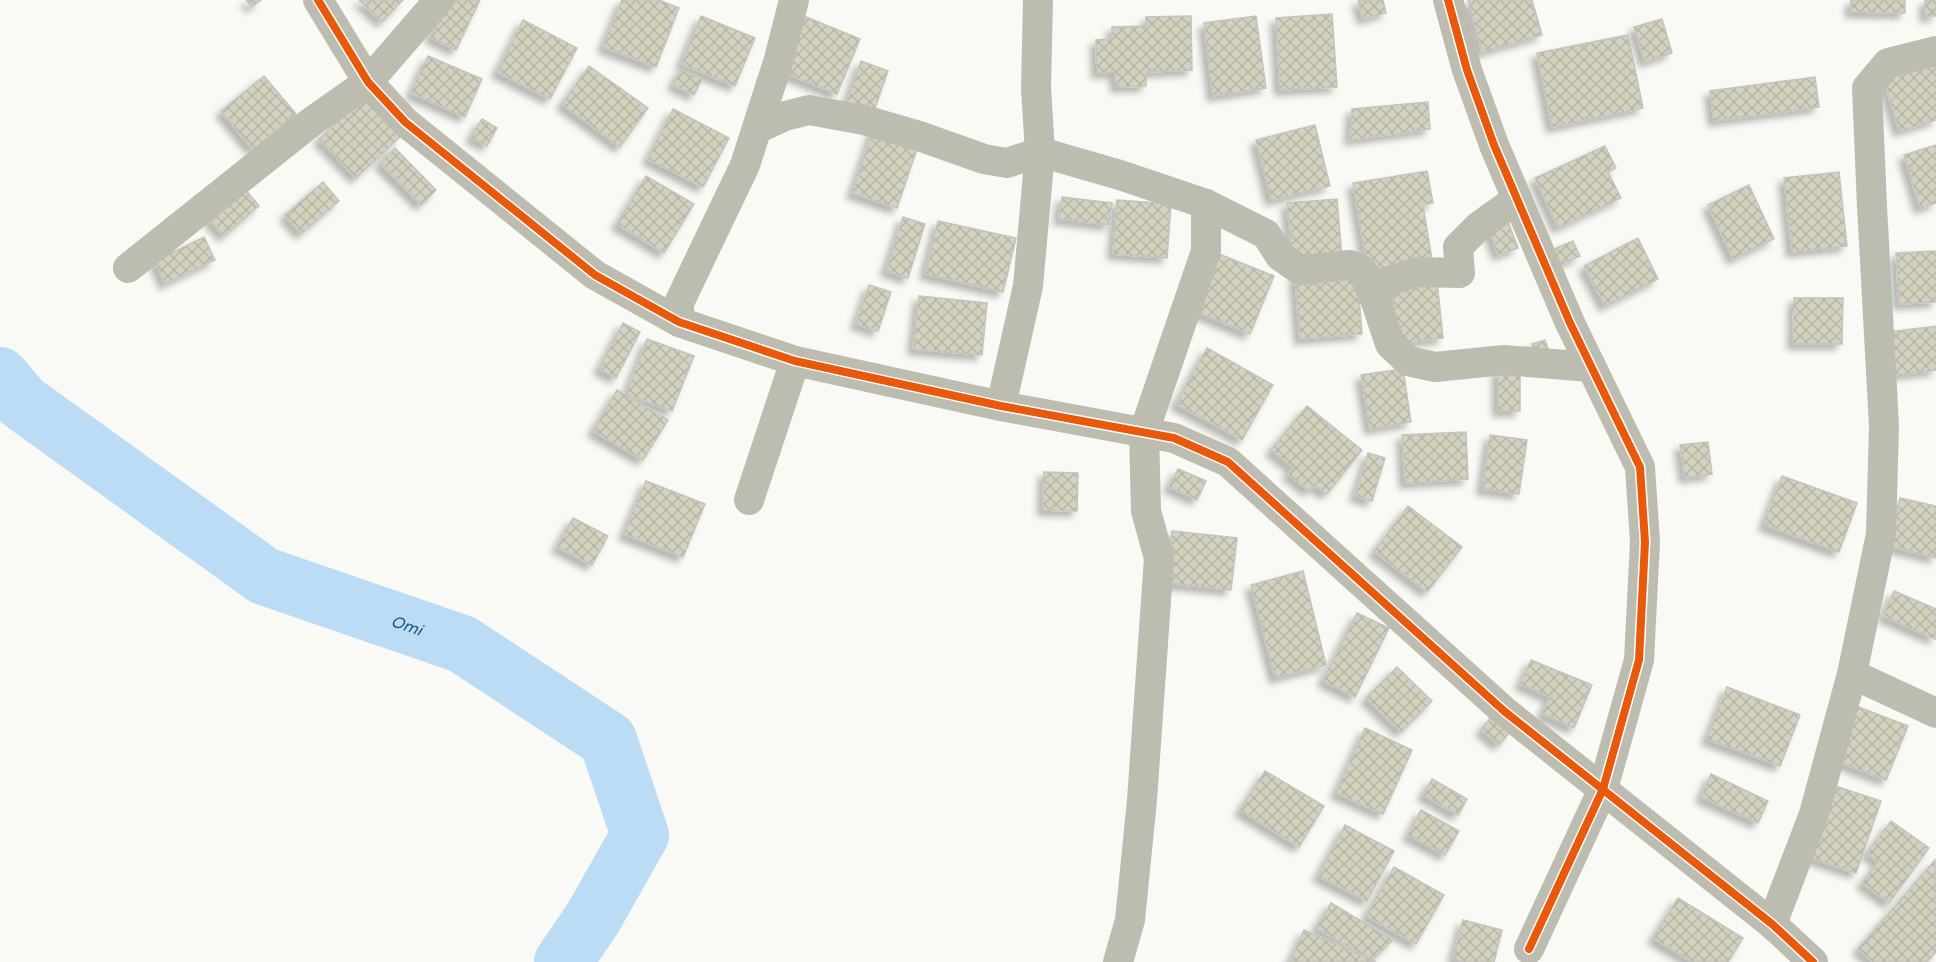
<svg xmlns="http://www.w3.org/2000/svg" width="1936" height="962" viewBox="0 0 1936 962" font-family="'Varela Round',sans-serif">
	<defs>
		<pattern id="building-cross-hatch" width="8" height="8" patternUnits="userSpaceOnUse" patternTransform="scale(1.5)"><rect width="8" height="8" fill="#d4d2be"/><path d="M0 0l8 8M0 8l8-8" fill="none" stroke="#b6b4a3"/></pattern>
		<filter id="shadow"><feDropShadow dx="-5.5" dy="5.5" stdDeviation="3" flood-color="#0004"/></filter>
	</defs>
	<rect width="100%" height="100%" fill="#f9f9f5"/>
	<g fill="none" stroke-linecap="round" stroke-linejoin="round">
		<path stroke="#bbdcf4" stroke-width="58" id="s1" d="M0,376L22,402L264,576L462,644L608,740L640,835L593,918L563,962"/>
	</g>
	<g fill="url(#building-cross-hatch)" stroke="#c3c3c0" stroke-width="1.5" filter="url(#shadow)">
		<polygon points="246,0 261,0 252,7"/>
		<polygon points="359,0 403,0 382,22"/>
		<polygon points="448,0 480,0 456,50 430,37"/>
		<polygon points="622,0 659,0 679,8 656,67 603,47"/>
		<polygon points="1358,0 1383,0 1386,13 1363,19"/>
		<polygon points="1468,0 1532,0 1542,35 1482,52"/>
		<polygon points="1851,0 1905,0 1905,13 1851,12"/>
		<rect x="1925" y="0" width="11" height="16"/>
		<polygon points="1332,14 1337,87 1280,90 1276,18"/>
		<polygon points="701,16 755,38 735,86 681,64"/>
		<polygon points="1191,16 1192,70 1146,72 1146,86 1116,87 1115,72 1097,73 1096,40 1112,39 1112,27 1146,26 1146,17"/>
		<polygon points="1256,16 1266,88 1213,96 1204,23"/>
		<polygon points="806,17 860,39 837,94 783,72"/>
		<polygon points="1662,19 1672,53 1645,62 1634,27"/>
		<polygon points="523,20 577,48 550,99 497,72"/>
		<polygon points="1628,35 1643,108 1552,127 1537,53"/>
		<polygon points="428,56 482,79 465,117 411,93"/>
		<polygon points="861,61 888,71 874,111 847,102"/>
		<polygon points="1936,64 1936,120 1899,131 1884,80"/>
		<polygon points="589,66 648,108 620,147 562,104"/>
		<polygon points="681,69 702,79 694,95 673,85"/>
		<polygon points="264,76 296,114 253,150 221,111"/>
		<polygon points="1815,77 1819,107 1714,121 1710,91"/>
		<polygon points="363,98 400,137 356,178 319,139"/>
		<polygon points="1428,102 1430,129 1350,140 1352,109"/>
		<polygon points="673,109 729,138 703,187 648,159"/>
		<polygon points="482,119 497,128 487,146 471,137"/>
		<polygon points="1315,125 1330,186 1271,200 1256,140"/>
		<polygon points="874,128 919,143 897,208 852,193"/>
		<polygon points="1936,145 1936,203 1920,208 1904,155"/>
		<polygon points="1605,146 1616,168 1608,172 1621,198 1558,228 1535,178"/>
		<polygon points="395,148 436,190 421,205 380,163"/>
		<polygon points="1427,171 1433,203 1423,205 1432,260 1368,271 1353,183"/>
		<polygon points="1839,172 1847,246 1792,252 1784,178"/>
		<polygon points="646,176 694,204 664,253 617,224"/>
		<polygon points="323,182 339,201 301,234 285,215"/>
		<polygon points="1749,185 1774,239 1733,259 1708,205"/>
		<polygon points="244,188 259,206 224,236 209,219"/>
		<polygon points="1062,197 1112,203 1109,225 1059,219"/>
		<polygon points="1337,199 1342,258 1293,262 1287,203"/>
		<polygon points="1117,200 1171,204 1167,258 1113,254"/>
		<polygon points="1506,216 1518,248 1498,255 1487,223"/>
		<polygon points="903,217 925,224 908,278 886,271"/>
		<polygon points="938,221 1016,238 1003,292 925,274"/>
		<polygon points="204,237 215,260 165,284 155,261"/>
		<polygon points="1638,238 1658,279 1605,306 1584,266"/>
		<polygon points="1573,241 1580,256 1559,265 1552,250"/>
		<polygon points="1936,251 1936,302 1899,304 1896,253"/>
		<polygon points="1219,254 1274,276 1250,334 1195,311"/>
		<polygon points="1357,271 1362,334 1300,339 1295,276"/>
		<polygon points="1437,281 1443,338 1397,344 1391,287"/>
		<polygon points="869,285 891,292 878,331 856,324"/>
		<polygon points="919,296 987,303 982,355 913,349"/>
		<polygon points="1794,298 1843,298 1842,344 1793,344"/>
		<polygon points="623,323 640,332 616,378 599,369"/>
		<polygon points="1936,326 1936,370 1894,375 1889,332"/>
		<polygon points="647,339 694,356 672,411 626,394"/>
		<polygon points="1545,340 1550,355 1537,360 1532,344"/>
		<polygon points="1207,348 1273,385 1242,440 1176,404"/>
		<polygon points="1403,369 1411,422 1370,429 1361,375"/>
		<rect x="1498" y="369" width="22" height="42"/>
		<polygon points="617,390 668,420 643,460 593,431"/>
		<polygon points="1307,406 1362,450 1327,494 1314,485 1309,491 1288,474 1293,468 1271,450"/>
		<polygon points="1466,432 1468,479 1405,483 1402,435"/>
		<polygon points="1490,435 1527,440 1519,494 1482,489"/>
		<polygon points="1708,442 1712,474 1685,478 1680,445"/>
		<polygon points="1368,453 1385,458 1372,501 1355,496"/>
		<polygon points="1178,469 1206,481 1197,500 1169,487"/>
		<polygon points="1044,472 1078,473 1077,511 1043,510"/>
		<polygon points="1782,476 1857,503 1839,552 1764,525"/>
		<polygon points="646,481 705,504 683,557 624,534"/>
		<polygon points="1900,498 1936,506 1936,558 1888,546"/>
		<polygon points="1408,506 1462,547 1427,592 1374,551"/>
		<polygon points="573,518 608,536 592,565 557,547"/>
		<polygon points="1172,531 1237,538 1231,590 1166,583"/>
		<polygon points="1303,571 1326,665 1275,678 1251,585"/>
		<polygon points="1894,591 1936,609 1935,639 1883,616"/>
		<polygon points="1357,613 1389,628 1355,697 1323,681"/>
		<polygon points="1531,660 1592,685 1574,728 1542,714 1550,697 1520,684"/>
		<polygon points="1397,667 1432,701 1401,732 1366,698"/>
		<polygon points="1727,687 1800,715 1780,766 1707,739"/>
		<polygon points="1856,706 1908,726 1886,780 1834,760"/>
		<polygon points="1491,717 1509,733 1499,745 1481,730"/>
		<polygon points="1365,728 1412,750 1383,814 1336,793"/>
		<polygon points="1265,771 1324,806 1299,847 1240,810"/>
		<polygon points="1711,774 1768,801 1758,823 1701,797"/>
		<polygon points="1432,779 1467,799 1458,815 1423,795"/>
		<polygon points="1832,785 1881,801 1856,873 1808,857"/>
		<polygon points="1421,810 1459,831 1445,855 1408,835"/>
		<polygon points="1891,821 1929,848 1889,903 1862,883 1878,862 1867,853"/>
		<polygon points="1345,825 1394,851 1367,901 1318,876"/>
		<polygon points="1935,860 1936,952 1927,962 1873,962 1858,949"/>
		<polygon points="1394,867 1444,895 1416,944 1366,916"/>
		<polygon points="1678,898 1743,938 1728,962 1692,962 1653,938"/>
		<polygon points="1331,903 1393,940 1372,960 1316,928"/>
		<polygon points="1463,920 1502,930 1494,962 1465,962 1453,959"/>
		<polygon points="1304,930 1372,960 1376,962 1290,962"/>
	</g>
	<g fill="none" stroke-linecap="round" stroke-linejoin="round">
		<g stroke="#bdbcb0" stroke-width="30">
			<polyline points="318,0 368,82 405,122 595,275 679,322 795,361 1001,406 1174,438 1228,462 1504,711 1772,924 1813,962"/>
			<polyline points="1448,0 1467,70 1494,145 1570,323 1640,467 1645,542 1639,660 1603,789 1529,949"/>
			<polyline points="757,129 785,116 809,110 864,120 919,136 984,159 1007,163 1040,152 1120,175 1206,204 1266,234 1280,256 1300,270 1350,265 1362,270 1375,299 1390,344 1408,361 1435,367 1504,360 1590,367"/>
			<polyline points="128,268 310,123 368,82 439,0"/>
			<polyline points="1375,299 1385,282 1418,272 1460,273 1458,247 1478,227 1517,199"/>
			<polyline points="679,322 679,303 745,165 779,59 794,0"/>
			<polyline points="1001,406 1028,286 1040,152 1036,88 1038,0"/>
			<polyline points="749,500 795,361"/>
			<polyline points="1852,674 1936,713"/>
			<polyline points="1772,924 1814,814 1852,674 1881,534 1884,426 1872,206 1867,88 1888,63 1936,51"/>
			<polyline points="1118,962 1130,920 1142,800 1159,558 1146,511 1144,432 1206,251 1206,204"/>
		</g>
		<defs>
			<g id="cycleway">
				<polyline points="318,0 368,82 405,122 595,275 679,322 795,361 1001,406 1174,438 1228,462 1504,711 1772,924 1813,962"/>
				<polyline points="1448,0 1467,70 1494,145 1570,323 1640,467 1645,542 1639,660 1603,789 1529,949"/>
			</g>
		</defs>
		<use href="#cycleway" stroke="#fff" stroke-width="11"/>
		<use href="#cycleway" stroke="#e8590c" stroke-width="8"/>
	</g>
	<g text-anchor="middle" stroke-width="5" stroke-linejoin="round" paint-order="stroke">
		<g font-size="16" font-style="italic" fill="#17547c" stroke="#fff">
			<text dy="6" stroke="none"><textPath href="#s1" startOffset="483">Omi</textPath></text>
		</g>
	</g>
</svg>
